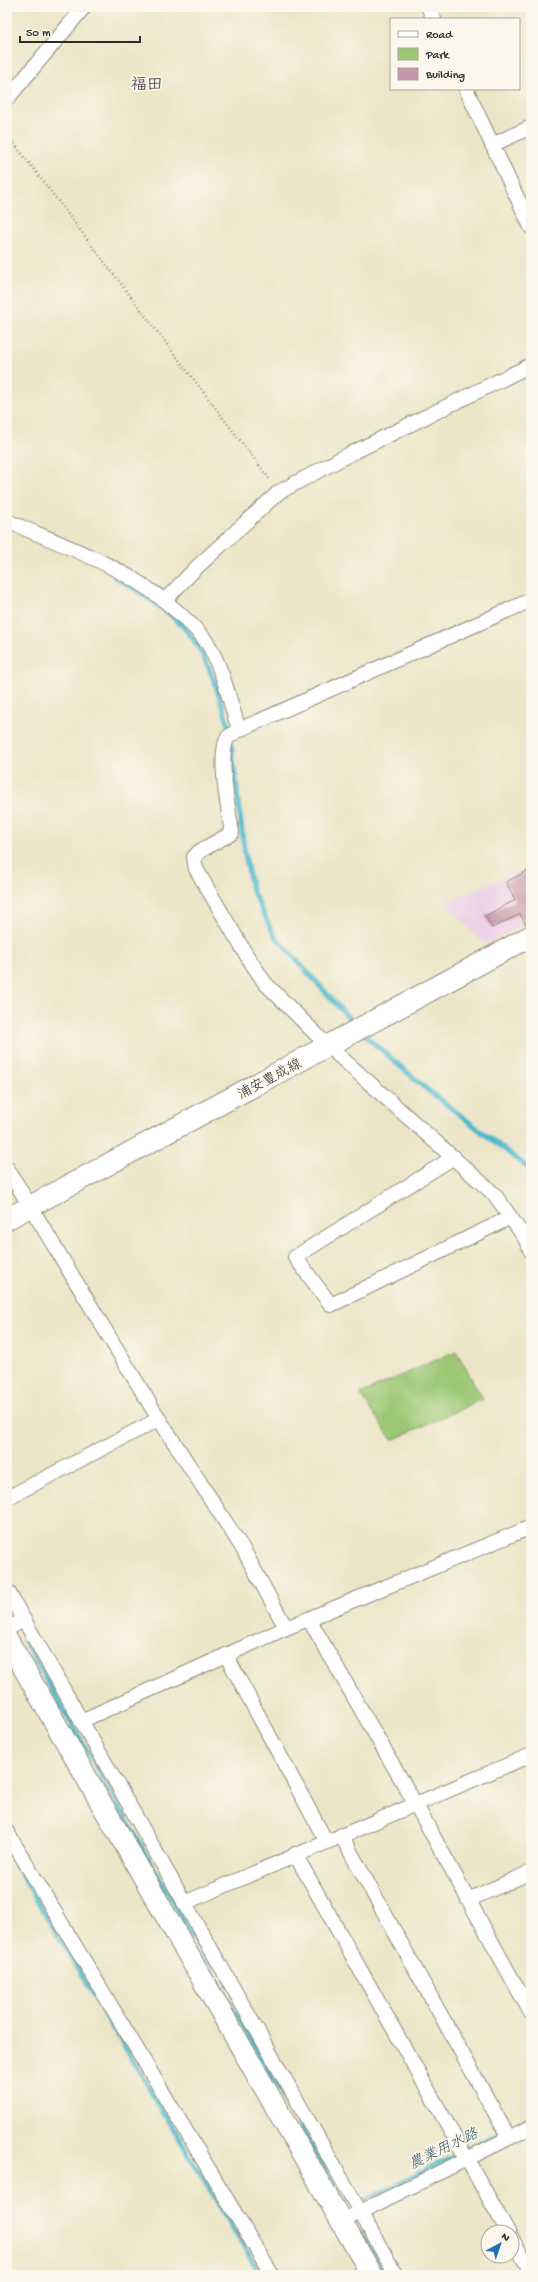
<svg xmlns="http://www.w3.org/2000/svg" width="538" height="2282" viewBox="0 0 538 2282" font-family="'Gochi Hand','Klee One',sans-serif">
	<rect width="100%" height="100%" fill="#fbf7ec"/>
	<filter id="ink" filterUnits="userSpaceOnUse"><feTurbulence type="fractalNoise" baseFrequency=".025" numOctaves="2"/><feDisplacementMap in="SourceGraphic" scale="8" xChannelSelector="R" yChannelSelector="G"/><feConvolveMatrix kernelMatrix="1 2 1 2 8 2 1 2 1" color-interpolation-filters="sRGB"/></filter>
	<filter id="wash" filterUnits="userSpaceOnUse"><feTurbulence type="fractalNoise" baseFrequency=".012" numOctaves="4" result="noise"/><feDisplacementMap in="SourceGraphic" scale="16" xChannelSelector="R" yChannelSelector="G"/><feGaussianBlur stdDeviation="0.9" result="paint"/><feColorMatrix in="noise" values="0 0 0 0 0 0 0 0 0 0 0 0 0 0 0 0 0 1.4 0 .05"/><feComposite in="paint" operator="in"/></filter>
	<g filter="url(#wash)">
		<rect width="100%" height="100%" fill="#ece5c7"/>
		<polygon fill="#edd0e8" points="531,865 531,920 485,945 446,903"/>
		<polygon fill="#9cc875" stroke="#647a50" points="456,1351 483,1399 392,1440 360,1394"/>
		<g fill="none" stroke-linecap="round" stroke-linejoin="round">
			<g stroke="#4fb9cd" stroke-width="5">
				<polyline points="512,7 531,10"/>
				<path d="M114,576C135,589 171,612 187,631C209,658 218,693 229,726L230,734"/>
				<polyline points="231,744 245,855 252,890 274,935 356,1026"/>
				<polyline points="361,1032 424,1087 531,1170"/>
				<polyline points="24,1640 344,2203"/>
				<polyline points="7,1850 261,2275"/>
				<polyline points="366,2200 531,2118"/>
				<polyline points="361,2232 385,2275"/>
			</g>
		</g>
		<g id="blocks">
			<polygon fill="#c696a9" points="531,869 531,924 526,925 520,914 492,928 485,916 515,900 506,882"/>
		</g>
	</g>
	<g filter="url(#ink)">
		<use href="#blocks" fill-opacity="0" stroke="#8c8879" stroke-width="1"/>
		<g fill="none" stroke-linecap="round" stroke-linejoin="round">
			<defs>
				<g id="street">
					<polyline points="428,7 434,19"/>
					<polyline points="466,89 531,227"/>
					<polyline points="7,99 84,7"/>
					<polyline points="492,145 531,127"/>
					<path d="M7,521C67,547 130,568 179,613C190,623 200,632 208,644C223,670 230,702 239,730"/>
					<polyline points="165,600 196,568 279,492 348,455 531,365"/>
					<path d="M531,600L239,730L228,737C217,755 229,812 232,833L200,851L194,857L196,869L247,956L265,983L328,1046L495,1195L525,1238L531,1251"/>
					<polyline points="454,1157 295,1257 331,1305 509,1218"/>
					<polyline points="7,1168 159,1419 243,1549 286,1628"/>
					<polyline points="7,1498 159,1419"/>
					<polyline points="7,1590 396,2275"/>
					<polyline points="309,1619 416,1805 531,2013"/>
					<polyline points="7,1629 24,1620"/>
					<polyline points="226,1655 326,1841"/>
					<polyline points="81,1721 286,1628 531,1527"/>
					<polyline points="7,1832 272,2275"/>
					<polyline points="341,1835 509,2138"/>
					<polyline points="295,1854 508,2232"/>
					<polyline points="468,1900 531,1872"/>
					<polyline points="184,1903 531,1755"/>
					<polyline points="352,2216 531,2127"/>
					<polyline points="512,2239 531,2272"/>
				</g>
				<g id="secondary">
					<polyline points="7,1219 531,936"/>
					<polyline points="7,1639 372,2275"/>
				</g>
			</defs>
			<use href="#street" stroke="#8c8879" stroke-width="16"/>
			<use href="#secondary" stroke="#8c8879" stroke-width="23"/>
			<polyline stroke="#8c8879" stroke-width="2.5" stroke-dasharray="1 3" stroke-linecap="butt" points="7,134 271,481"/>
			<use href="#street" stroke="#fff" stroke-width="14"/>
			<use href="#secondary" stroke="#fff" stroke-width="21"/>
		</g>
	</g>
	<g text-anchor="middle" stroke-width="3.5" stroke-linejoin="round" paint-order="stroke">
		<g font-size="14" fill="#2b2b2b" stroke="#fbf7ec">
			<text transform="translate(269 1078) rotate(-28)" y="5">浦安豊成線</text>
		</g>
		<g font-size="15" font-style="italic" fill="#385d64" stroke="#fbf7ec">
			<text transform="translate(443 2148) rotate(-26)" y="5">農業用水路</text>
		</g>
		<g font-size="16" font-weight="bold" fill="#615057" stroke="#fbf7ec">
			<text x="147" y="89">福田</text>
		</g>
	</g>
	<rect width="538" height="2282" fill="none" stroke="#fbf7ec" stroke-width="24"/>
	<rect x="390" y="18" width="130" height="72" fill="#fbf7ec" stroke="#a8a59f"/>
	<rect x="398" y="31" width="20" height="6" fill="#ffffff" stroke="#a8a59f"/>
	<text x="426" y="38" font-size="12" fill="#2b2b2b">Road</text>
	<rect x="398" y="48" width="20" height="12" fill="#9cc875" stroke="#a8a59f"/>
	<text x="426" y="58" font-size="12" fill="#2b2b2b">Park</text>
	<rect x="398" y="68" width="20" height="12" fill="#c696a9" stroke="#a8a59f"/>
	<text x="426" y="78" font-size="12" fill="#2b2b2b">Building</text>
	<g transform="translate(500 2244) rotate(40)"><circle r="19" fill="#fbf7ec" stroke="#a8a59f"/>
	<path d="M0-3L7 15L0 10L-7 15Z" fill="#1f6fb2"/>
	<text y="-6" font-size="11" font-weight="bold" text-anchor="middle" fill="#2b2b2b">N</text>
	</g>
	<path d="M20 36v6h120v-6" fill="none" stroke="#2b2b2b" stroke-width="2"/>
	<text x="26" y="36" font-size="12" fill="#2b2b2b" stroke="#fbf7ec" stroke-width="3" paint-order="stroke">50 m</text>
</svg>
